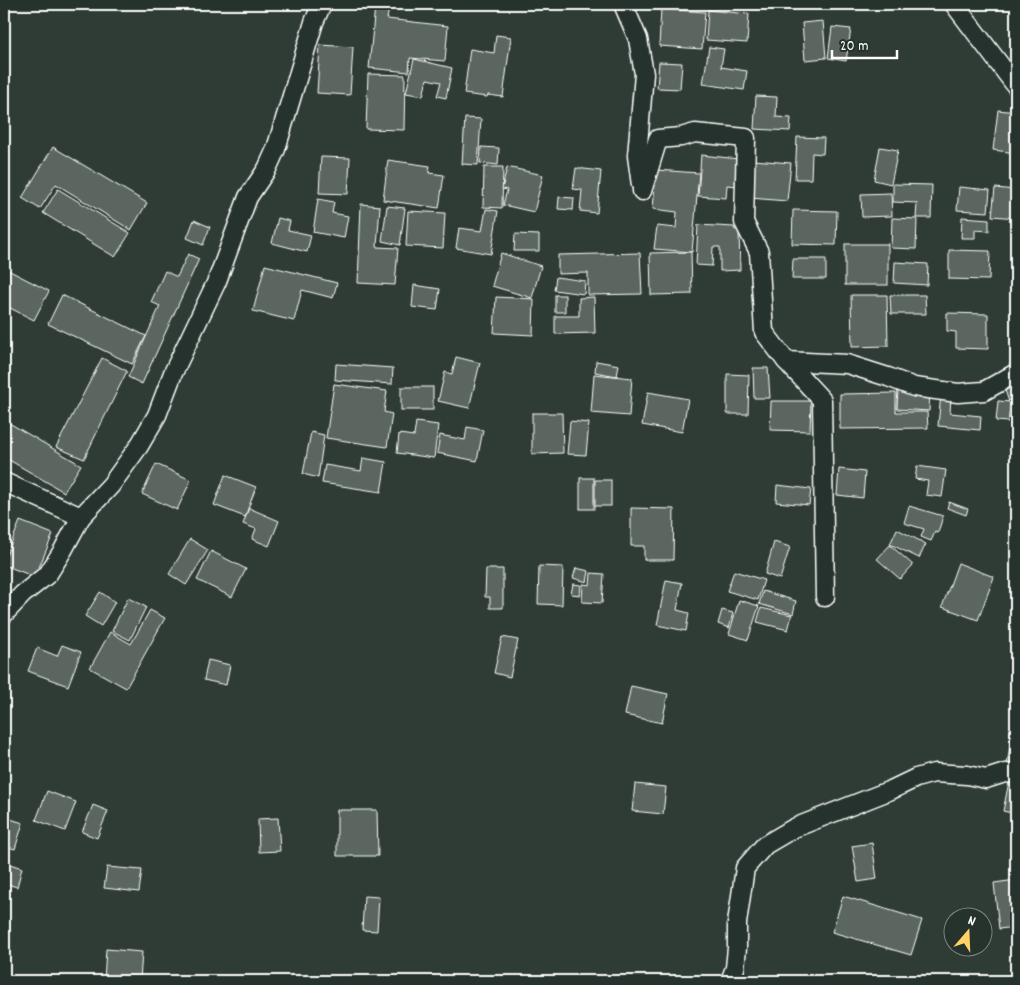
<svg xmlns="http://www.w3.org/2000/svg" width="1020" height="985" viewBox="0 0 1020 985" font-family="Dekko,sans-serif">
	<rect width="100%" height="100%" fill="#2f3b35"/>
	<filter id="ink" filterUnits="userSpaceOnUse"><feTurbulence type="fractalNoise" baseFrequency=".02" numOctaves="2"/><feDisplacementMap in="SourceGraphic" scale="10" xChannelSelector="R" yChannelSelector="G"/><feConvolveMatrix kernelMatrix="1 2 1 2 8 2 1 2 1" color-interpolation-filters="sRGB"/></filter>
	<g filter="url(#ink)">
		<g fill="#5b6661" stroke="#fff">
			<polygon points="375,6 389,8 387,19 448,26 445,61 410,58 409,72 369,68"/>
			<polygon points="661,9 705,12 702,49 659,46"/>
			<polygon points="708,10 749,14 747,43 706,40"/>
			<polygon points="823,21 826,58 805,60 802,23"/>
			<polygon points="832,27 851,29 846,61 828,58"/>
			<polygon points="496,35 511,37 503,97 488,95 487,97 464,94 470,49 494,53"/>
			<polygon points="320,45 353,47 350,95 317,93"/>
			<polygon points="709,47 724,49 721,67 747,71 744,90 703,84"/>
			<polygon points="414,59 452,68 446,98 437,96 441,82 427,79 423,96 406,93"/>
			<polygon points="659,62 682,63 680,89 657,88"/>
			<polygon points="368,74 405,75 404,130 366,129"/>
			<polygon points="756,96 777,97 776,117 791,118 790,131 754,129"/>
			<polygon points="998,110 1016,112 1016,153 993,150"/>
			<polygon points="465,118 481,119 478,165 462,164"/>
			<polygon points="797,137 824,138 823,154 812,153 811,179 795,179"/>
			<polygon points="53,147 147,203 131,230 56,184 40,209 22,198"/>
			<polygon points="481,147 499,148 498,165 480,163"/>
			<polygon points="880,147 898,150 891,184 874,180"/>
			<polygon points="701,155 739,159 737,186 727,185 726,198 698,196"/>
			<polygon points="321,157 350,158 348,194 319,193"/>
			<polygon points="388,160 430,166 429,173 444,175 439,208 383,200"/>
			<polygon points="753,160 791,163 787,201 750,198"/>
			<polygon points="484,167 503,167 502,208 483,207"/>
			<polygon points="507,167 543,175 534,212 503,205 507,190 502,189"/>
			<polygon points="576,168 601,171 597,213 580,211 582,190 573,189"/>
			<polygon points="656,170 699,173 692,252 654,249 657,226 676,228 677,212 653,209"/>
			<polygon points="893,184 932,185 931,218 916,218 917,203 893,202"/>
			<polygon points="959,187 990,190 988,212 957,210"/>
			<polygon points="995,188 1016,190 1016,218 992,216"/>
			<polygon points="58,189 130,233 115,257 43,213"/>
			<polygon points="891,193 892,216 862,217 861,194"/>
			<polygon points="559,197 574,198 573,210 558,209"/>
			<polygon points="318,199 334,202 332,213 348,216 344,238 313,232"/>
			<polygon points="361,204 380,206 377,247 398,248 395,285 358,283"/>
			<polygon points="387,206 405,208 400,245 382,241"/>
			<polygon points="486,209 498,211 491,254 456,248 459,228 482,231"/>
			<polygon points="793,210 837,211 836,245 792,244"/>
			<polygon points="408,211 445,213 443,248 406,246"/>
			<polygon points="962,217 989,219 989,231 975,230 975,238 961,238"/>
			<polygon points="278,218 290,221 288,230 311,235 307,252 272,243"/>
			<polygon points="892,218 917,219 916,249 891,248"/>
			<polygon points="194,220 210,227 203,245 187,238"/>
			<polygon points="698,225 734,227 735,230 739,229 740,270 720,271 720,247 713,247 712,266 696,265"/>
			<polygon points="515,234 539,235 539,251 514,251"/>
			<rect x="845" y="244" width="43" height="41"/>
			<polygon points="949,250 990,251 989,280 949,279"/>
			<polygon points="691,252 692,294 651,295 650,253"/>
			<polygon points="501,253 541,266 532,298 492,286"/>
			<polygon points="640,253 642,294 588,295 588,273 558,274 558,255"/>
			<polygon points="188,254 199,259 142,384 128,377 160,306 151,302 165,271 177,277"/>
			<polygon points="793,259 826,259 826,279 792,279"/>
			<polygon points="895,262 928,264 927,285 894,283"/>
			<polygon points="265,265 337,283 333,298 302,290 294,321 253,311"/>
			<polygon points="4,268 49,291 34,320 4,305"/>
			<polygon points="556,277 585,281 584,294 554,290"/>
			<polygon points="414,285 440,289 437,310 412,307"/>
			<polygon points="62,295 146,336 132,364 48,324"/>
			<rect x="555" y="295" width="10" height="17"/>
			<polygon points="851,295 887,295 888,346 852,347"/>
			<polygon points="890,295 925,295 926,314 891,314"/>
			<polygon points="496,297 534,299 533,335 494,333"/>
			<polygon points="594,297 595,333 555,334 555,316 579,316 579,298"/>
			<polygon points="947,313 988,314 988,349 956,348 956,332 947,331"/>
			<polygon points="456,357 480,363 469,408 438,401 445,372 452,374"/>
			<polygon points="102,358 127,371 84,459 56,447"/>
			<polygon points="596,361 619,365 617,376 595,372"/>
			<polygon points="336,364 393,368 392,384 335,380"/>
			<polygon points="753,368 768,368 770,398 754,398"/>
			<polygon points="594,374 632,378 629,416 591,413"/>
			<polygon points="727,374 749,375 748,414 727,414"/>
			<polygon points="1016,383 1016,399 1009,402 1004,387"/>
			<polygon points="334,384 387,391 384,412 392,414 387,447 326,438"/>
			<rect x="401" y="387" width="32" height="23"/>
			<polygon points="898,389 930,390 929,411 897,409"/>
			<polygon points="648,392 688,399 682,432 642,425"/>
			<polygon points="896,393 896,412 927,412 928,428 840,429 840,394"/>
			<polygon points="941,393 951,394 950,413 981,416 980,430 938,426"/>
			<polygon points="771,401 811,401 810,431 770,430"/>
			<polygon points="998,401 1011,402 1008,422 996,421"/>
			<polygon points="532,413 562,413 563,453 532,454"/>
			<polygon points="4,420 81,465 64,492 4,457"/>
			<polygon points="570,421 589,423 586,455 567,454"/>
			<polygon points="416,422 438,425 434,458 397,453 399,434 414,436"/>
			<polygon points="467,427 483,430 477,461 437,453 440,435 465,440"/>
			<polygon points="311,432 324,435 318,478 303,474"/>
			<polygon points="363,458 386,462 381,492 322,483 325,465 361,471"/>
			<polygon points="156,464 191,480 177,510 142,494"/>
			<polygon points="917,466 946,470 942,497 926,495 928,481 915,479"/>
			<polygon points="839,469 865,472 863,498 837,495"/>
			<polygon points="225,475 256,487 245,517 214,505"/>
			<rect x="580" y="478" width="14" height="31"/>
			<rect x="595" y="480" width="16" height="26"/>
			<polygon points="777,485 811,489 809,505 776,502"/>
			<polygon points="949,502 968,509 966,515 947,508"/>
			<polygon points="909,506 943,516 938,533 935,532 931,541 921,537 924,529 904,523"/>
			<polygon points="249,508 279,521 269,546 252,539 256,529 243,524"/>
			<polygon points="631,508 674,509 673,560 644,560 644,546 631,546"/>
			<polygon points="20,521 53,534 35,577 4,565 4,561"/>
			<polygon points="897,529 926,544 919,558 890,544"/>
			<polygon points="190,539 208,550 186,585 169,574"/>
			<polygon points="774,542 790,547 780,579 765,574"/>
			<polygon points="890,545 913,565 900,579 877,559"/>
			<polygon points="211,551 246,569 232,597 197,580"/>
			<polygon points="958,563 994,577 978,620 942,607"/>
			<polygon points="539,566 563,567 562,605 538,604"/>
			<polygon points="576,568 589,571 587,582 573,578"/>
			<polygon points="486,569 503,569 503,608 490,608 490,597 485,597"/>
			<polygon points="734,571 764,580 758,600 727,591"/>
			<polygon points="591,573 604,574 602,603 582,602 583,584 590,585"/>
			<polygon points="666,580 682,583 677,610 689,613 686,631 657,625"/>
			<polygon points="573,584 581,585 580,595 571,594"/>
			<polygon points="763,591 796,601 793,614 759,604"/>
			<polygon points="100,592 115,602 101,626 85,616"/>
			<polygon points="128,598 146,607 130,640 112,631"/>
			<polygon points="739,600 759,606 748,640 729,634"/>
			<polygon points="761,608 792,615 788,630 757,622"/>
			<polygon points="150,610 165,618 126,688 90,668 110,632 131,644"/>
			<polygon points="722,610 733,613 729,628 718,624"/>
			<polygon points="502,637 518,640 510,677 494,673"/>
			<polygon points="62,645 81,652 68,686 28,671 37,648 57,656"/>
			<polygon points="208,660 230,665 226,685 204,680"/>
			<polygon points="631,686 668,694 662,723 625,715"/>
			<polygon points="1012,730 1016,731 1016,767 1007,766"/>
			<polygon points="1010,777 1016,778 1016,814 1003,811"/>
			<polygon points="635,784 666,787 663,814 632,811"/>
			<polygon points="47,791 76,802 65,831 36,820"/>
			<polygon points="93,805 108,811 97,838 82,832"/>
			<polygon points="337,810 377,810 378,856 337,856"/>
			<polygon points="4,817 23,823 15,849 4,846"/>
			<polygon points="278,818 280,851 259,852 258,819"/>
			<polygon points="872,843 877,879 858,882 852,846"/>
			<polygon points="4,862 22,868 17,887 4,883"/>
			<polygon points="107,867 142,870 139,892 104,888"/>
			<polygon points="1016,880 1016,927 999,929 994,883"/>
			<polygon points="364,896 379,897 377,931 362,930"/>
			<polygon points="843,896 922,920 911,955 832,932"/>
			<polygon points="106,949 142,952 140,981 104,981"/>
		</g>
		<g fill="none" stroke-linecap="round" stroke-linejoin="round">
			<defs>
				<g id="minor">
					<polyline points="623,4 638,39 644,74 637,156 641,185"/>
					<polyline points="954,4 1016,86"/>
					<polyline points="642,191 658,139 681,137 695,133 746,138 744,222 759,252 764,332 786,361 847,364 888,377 914,387 958,393 984,391 1016,373"/>
					<polyline points="786,361 822,400 825,597"/>
					<polyline points="4,482 81,517"/>
					<polyline points="4,614 23,594 48,574 63,550 81,517 111,485 139,446 157,415 173,373 217,281 248,197 267,169 276,149 314,22 322,4"/>
					<polyline points="730,981 735,968 737,948 737,923 745,868 765,845 794,828 891,790 916,778 934,773 967,775 986,779 1005,773 1016,774"/>
				</g>
			</defs>
			<use href="#minor" stroke="#fff" stroke-width="21"/>
			<use href="#minor" stroke="#26332d" stroke-width="18"/>
		</g>
	</g>
	<rect width="1020" height="985" fill="none" stroke="#26332d" stroke-width="20"/>
	<rect x="10" y="10" width="1000" height="965" fill="none" stroke="#fff" stroke-width="2" filter="url(#ink)"/>
	<g transform="translate(968 932) rotate(19)"><circle r="24" fill="#26332d" stroke="#7d8581"/>
	<path d="M0-4L9 19L0 12L-9 19Z" fill="#ffd166"/>
	<text y="-8" font-size="14" font-weight="bold" text-anchor="middle" fill="#ffffff">N</text>
	</g>
	<path d="M832 50v8h65v-8" fill="none" stroke="#ffffff" stroke-width="2.5"/>
	<text x="840" y="50" font-size="15" fill="#ffffff" stroke="#26332d" stroke-width="4" paint-order="stroke">20 m</text>
</svg>
